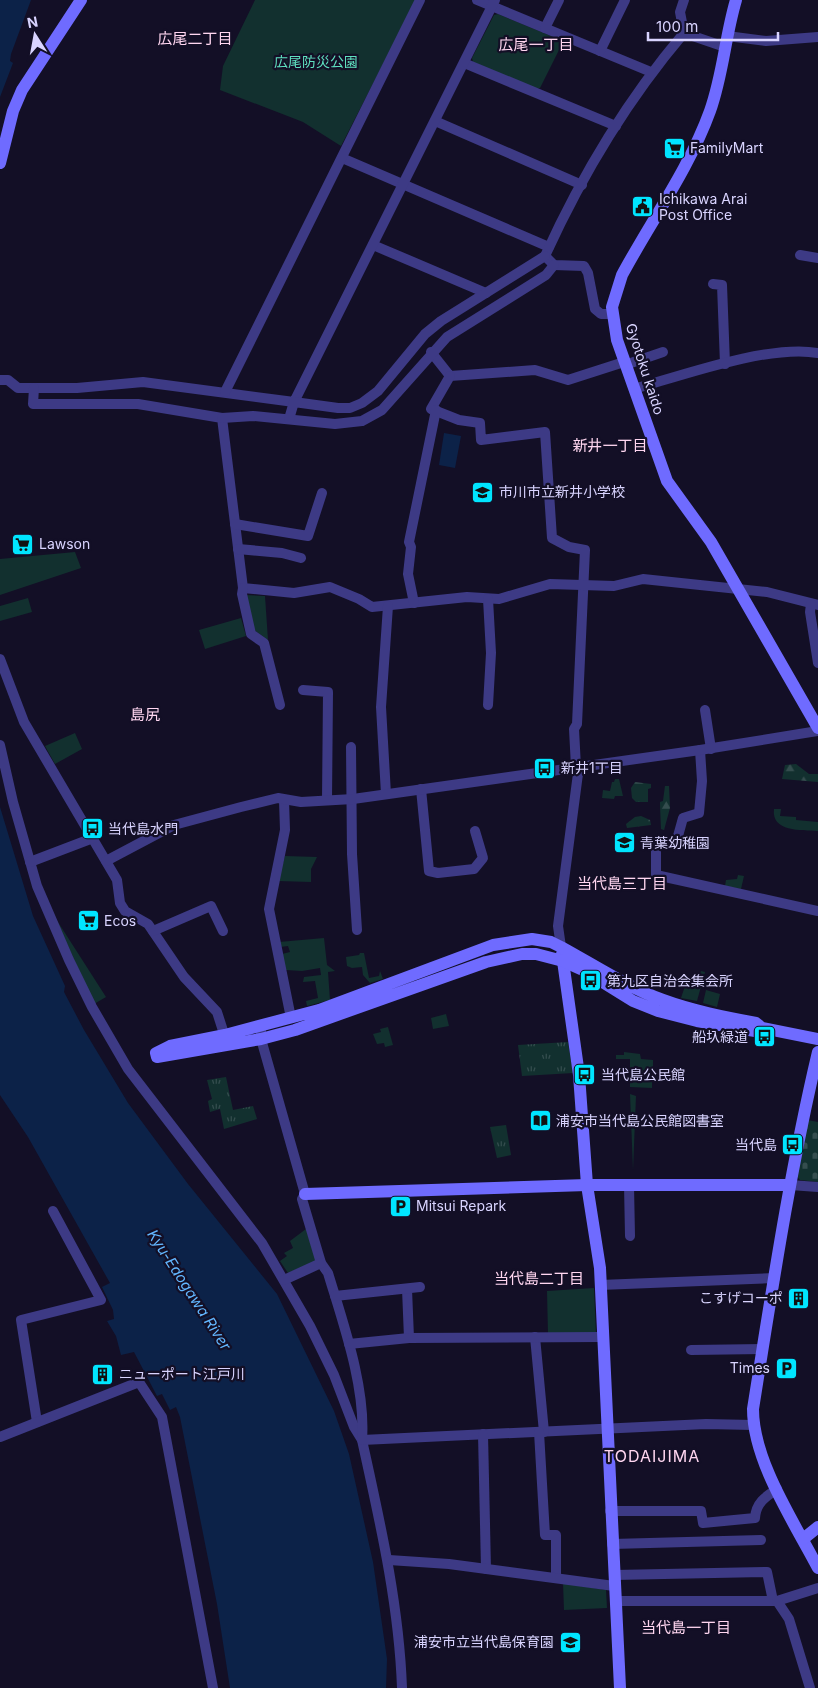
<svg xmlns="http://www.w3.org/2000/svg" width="818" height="1688" viewBox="0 0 818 1688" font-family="Inter,'Noto Sans JP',sans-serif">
	<defs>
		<pattern id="grass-tufts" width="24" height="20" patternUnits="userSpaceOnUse" patternTransform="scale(1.25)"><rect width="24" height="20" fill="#12302f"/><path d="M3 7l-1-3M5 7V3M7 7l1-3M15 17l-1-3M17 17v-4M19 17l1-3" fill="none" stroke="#344d4e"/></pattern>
		<pattern id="forest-firs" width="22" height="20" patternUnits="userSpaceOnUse" patternTransform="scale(1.25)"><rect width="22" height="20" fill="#12302f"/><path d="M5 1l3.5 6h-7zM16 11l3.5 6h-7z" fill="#344d4e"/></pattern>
		<pattern id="cemetery-stones" width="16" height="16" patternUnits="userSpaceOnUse" patternTransform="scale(1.25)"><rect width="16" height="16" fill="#12302f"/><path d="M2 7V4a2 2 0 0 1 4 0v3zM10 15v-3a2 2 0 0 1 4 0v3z" fill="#344d4e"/></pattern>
	</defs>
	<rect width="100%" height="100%" fill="#130f26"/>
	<g fill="url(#grass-tufts)">
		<polygon points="568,1042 573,1073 522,1076 518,1045"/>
		<polygon points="226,1077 233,1110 253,1106 257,1119 224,1129 220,1109 210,1112 208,1101 212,1099 207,1080"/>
		<polygon points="506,1125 511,1155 497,1158 490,1127"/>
	</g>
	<g fill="url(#forest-firs)">
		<polygon points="796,764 809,774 818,774 818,782 782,779 785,765"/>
		<polygon points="635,782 651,784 651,788 648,789 648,802 636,802 632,798 631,788"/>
		<polygon points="665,786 669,786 670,808 664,830 661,829 660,805 660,802 663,801"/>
		<polygon points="641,816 650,820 651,825 627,828 626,824 635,817"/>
	</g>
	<polygon fill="url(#cemetery-stones)" points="807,1120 818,1122 818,1182 800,1180 796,1175"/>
	<g fill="#12302f">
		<polygon points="255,0 416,0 341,146 303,122 220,90 223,66"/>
		<polygon points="498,14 561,40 562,44 540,88 536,89 473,62 472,58 494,15"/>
		<polygon points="75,552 81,568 0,595 0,559"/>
		<polygon points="245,595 265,596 268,640 254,630"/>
		<polygon points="28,598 32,612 0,621 0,606"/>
		<polygon points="241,618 246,636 205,649 199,630"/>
		<polygon points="75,733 82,749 55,764 45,746"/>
		<polygon points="615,779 619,779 623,796 615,796 614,799 602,798 603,790 610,791 612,782 614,782"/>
		<path d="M774,809H781L780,816L796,817V820L818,822V831C801,830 771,832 774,809Z"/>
		<polygon points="285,856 317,857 311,869 311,882 278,881"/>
		<polygon points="738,875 744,876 741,889 725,886 726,880 737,879"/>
		<polygon points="56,919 106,997 94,1004"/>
		<polygon points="324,938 327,965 335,971 328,972 330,1000 307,1006 306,1001 318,998 315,981 303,982 304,977 321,975 320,968 302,971 286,970 282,954 290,952 288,946 280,947 279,942"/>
		<polygon points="360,953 364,953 369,978 379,976 380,971 383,979 370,983 363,975 362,967 352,968 347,966 346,957 359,955"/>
		<polygon points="701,971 705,972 697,1001 681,998 685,986 694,989"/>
		<polygon points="706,990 720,994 717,1007 703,1003"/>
		<polygon points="446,1014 449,1026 433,1029 431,1018"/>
		<polygon points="388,1027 393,1045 385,1047 384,1043 377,1044 373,1034 381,1032 380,1029"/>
		<polygon points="624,1052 640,1054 641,1059 653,1060 653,1070 643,1070 642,1077 652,1078 652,1088 630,1087 630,1059 616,1059 616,1055 624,1055"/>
		<polygon points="630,1094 636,1096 633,1170"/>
		<polygon points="306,1229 316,1261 288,1273 280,1261 287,1256 284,1253 293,1248 290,1241"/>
		<polygon points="594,1288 596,1334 548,1334 547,1291"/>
		<polygon points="563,1583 606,1590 607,1608 564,1610"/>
	</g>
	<g fill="#0c2248">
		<polygon points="0,0 31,0 11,54 10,61 13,63 0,97"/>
		<polygon points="444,433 461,436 455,468 439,465"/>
		<polygon points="0,807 33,916 65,986 64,992 84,1030 128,1103 188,1184 277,1294 334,1411 349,1454 373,1562 387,1659 386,1688 230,1688 217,1604 180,1417 176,1407 170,1410 162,1394 157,1396 134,1352 121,1355 116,1336 107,1321 114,1319 113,1310 102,1287 110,1283 28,1137 0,1095"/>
	</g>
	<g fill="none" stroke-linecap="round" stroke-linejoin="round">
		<g stroke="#3d3a85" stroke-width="10">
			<polyline points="477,0 651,72"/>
			<polyline points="684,0 680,12 684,33"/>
			<polyline points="545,28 559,0"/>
			<polyline points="727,36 766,41 818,37"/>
			<polyline points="600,51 625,0"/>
			<polyline points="464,63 616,126"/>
			<polyline points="435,121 582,185"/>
			<polyline points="342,158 549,247"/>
			<polyline points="373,245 486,293"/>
			<polyline points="800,255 818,258"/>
			<polyline points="713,284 722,285 725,364"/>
			<path d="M612,314H601L595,309L588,273L584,266L554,265L545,256C581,177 628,99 684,33L725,47"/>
			<polyline points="431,352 450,376 535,370 568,380 624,362"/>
			<polyline points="625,365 663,352"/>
			<polyline points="450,376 431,409 459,420 480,423 481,440 545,432 552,538 569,547 585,550 577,724 574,729 576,767"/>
			<polyline points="0,380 8,380 18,388 77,388 143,382 294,402 495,0"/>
			<polyline points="34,388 33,404 138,404 222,418 243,588 294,593 330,587 359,599 372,607 467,597 499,599 550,584 614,586 643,579 767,592 818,605"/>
			<path d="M634,389C683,375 770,344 818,353"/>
			<polyline points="225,392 420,0"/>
			<polyline points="222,418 253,416 335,424 362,421 382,410 447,337 546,275 554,265"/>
			<polyline points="289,419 294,402 338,408 350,408 362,403 378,391 425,334 441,321 545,256"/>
			<polyline points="235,524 308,536 322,493"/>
			<polyline points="238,549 282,553 301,558"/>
			<polyline points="243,588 242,594 251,634 264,643 280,705"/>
			<polyline points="414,603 408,574 411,547 409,542 436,410"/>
			<polyline points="811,604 810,612 818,663"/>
			<polyline points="0,659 24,722 117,880 120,903 125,911 148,924 184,977 217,1012 226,1040"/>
			<polyline points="303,690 328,692 327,800"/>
			<polyline points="488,705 491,653 488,599"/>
			<polyline points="705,710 711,749"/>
			<path d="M0,745L13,802L37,886L69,960L92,1007L128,1069L262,1243L310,1326L334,1375L354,1427L362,1440C380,1522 399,1604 402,1688"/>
			<polyline points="351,747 352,854 357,930"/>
			<polyline points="421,789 429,871 438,873 474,869 483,858 475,831"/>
			<polyline points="386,794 381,707 388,606"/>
			<polyline points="284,800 285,830 269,909 291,1018"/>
			<polyline points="678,836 683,818 699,813 702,781 700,750"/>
			<polyline points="656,845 656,875 818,911"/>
			<polyline points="106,861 174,825 241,807 278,798 301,802 353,799 700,750 818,731"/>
			<polyline points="30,862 93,838"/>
			<polyline points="153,931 211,906 223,931"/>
			<polyline points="561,947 558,926 579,766"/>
			<path d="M261,1025V1039L305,1194L302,1199L321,1263L328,1273C343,1323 366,1387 362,1440L706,1424L753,1425"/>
			<polyline points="629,1185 630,1236"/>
			<polyline points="790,1185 818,1187"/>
			<polyline points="284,1280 321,1263"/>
			<polyline points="600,1285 775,1278"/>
			<polyline points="407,1289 409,1338"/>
			<polyline points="335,1296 420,1287"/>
			<polyline points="535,1337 544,1432"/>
			<polyline points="349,1344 409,1338 602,1337"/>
			<polyline points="691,1350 763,1349"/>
			<polyline points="37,1422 21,1320 101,1300 53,1211"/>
			<polyline points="539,1432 545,1535 556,1535 556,1578"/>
			<polyline points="483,1434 486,1569"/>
			<polyline points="0,1437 139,1382 162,1417 213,1688"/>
			<path d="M610,1511H701L703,1523L755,1518C756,1503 765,1497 777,1489"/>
			<polyline points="612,1544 761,1540"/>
			<polyline points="389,1560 449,1564 614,1586"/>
			<polyline points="614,1575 767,1572 773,1601"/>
			<polyline points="615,1601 777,1601 818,1588"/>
			<polyline points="777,1601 789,1619 810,1688"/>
		</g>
		<g stroke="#6f6bff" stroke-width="12">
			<path d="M736,0C725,37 723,75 710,111C689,169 651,221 622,275L612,307L617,340L667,481L711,542L818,728"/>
			<polyline points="0,163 13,111 22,90 81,0"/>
			<polyline points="562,954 579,1075 587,1185 600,1268 620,1688"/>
			<path d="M762,1028L755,1031L697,1021L658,1011L633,1001L583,970L563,961L536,954H522L486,962L295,1030L261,1039L157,1057L156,1053L170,1046L225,1035L319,1010L493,945L532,939L551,942L561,947C594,965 627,987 663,1000C693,1011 724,1017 756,1023L762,1028L818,1039"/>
			<path d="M818,1052C790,1170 772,1290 753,1409C753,1461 794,1522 818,1568"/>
			<polyline points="305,1194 587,1185 790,1185"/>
			<polyline points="803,1539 818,1527"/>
		</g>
	</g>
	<defs>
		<symbol id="supermarket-square" viewBox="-11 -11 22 22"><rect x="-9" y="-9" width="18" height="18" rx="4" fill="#00e5ff" stroke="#130f26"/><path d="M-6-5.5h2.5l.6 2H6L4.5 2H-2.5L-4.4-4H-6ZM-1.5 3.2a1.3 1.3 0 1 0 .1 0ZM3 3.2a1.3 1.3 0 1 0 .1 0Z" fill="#111"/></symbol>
		<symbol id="civic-square" viewBox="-11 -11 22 22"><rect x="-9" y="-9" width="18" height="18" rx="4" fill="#00e5ff" stroke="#130f26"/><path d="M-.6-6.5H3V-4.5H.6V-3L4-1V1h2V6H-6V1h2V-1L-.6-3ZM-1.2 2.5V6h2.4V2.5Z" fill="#111"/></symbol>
		<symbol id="school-square" viewBox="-11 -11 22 22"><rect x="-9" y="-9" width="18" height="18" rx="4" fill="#00e5ff" stroke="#130f26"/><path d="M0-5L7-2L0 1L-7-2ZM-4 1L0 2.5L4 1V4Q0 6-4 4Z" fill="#111"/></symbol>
		<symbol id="bus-square" viewBox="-11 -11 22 22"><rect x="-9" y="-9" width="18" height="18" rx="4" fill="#00e5ff" stroke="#130f26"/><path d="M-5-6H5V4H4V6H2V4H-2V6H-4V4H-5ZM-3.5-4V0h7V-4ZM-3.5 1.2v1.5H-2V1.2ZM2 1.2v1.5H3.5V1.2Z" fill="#111"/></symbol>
		<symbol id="library-square" viewBox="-11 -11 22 22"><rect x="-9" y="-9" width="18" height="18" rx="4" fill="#00e5ff" stroke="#130f26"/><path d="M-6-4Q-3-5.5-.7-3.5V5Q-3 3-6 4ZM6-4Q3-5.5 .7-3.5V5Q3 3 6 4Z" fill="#111"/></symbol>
		<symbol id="parking-square" viewBox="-11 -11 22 22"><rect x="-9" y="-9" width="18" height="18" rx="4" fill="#00e5ff" stroke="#130f26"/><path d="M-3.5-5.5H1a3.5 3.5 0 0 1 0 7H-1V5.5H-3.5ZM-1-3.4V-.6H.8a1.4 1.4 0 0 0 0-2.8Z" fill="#111"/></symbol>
		<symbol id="building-square" viewBox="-11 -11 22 22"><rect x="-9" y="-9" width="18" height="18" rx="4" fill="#00e5ff" stroke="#130f26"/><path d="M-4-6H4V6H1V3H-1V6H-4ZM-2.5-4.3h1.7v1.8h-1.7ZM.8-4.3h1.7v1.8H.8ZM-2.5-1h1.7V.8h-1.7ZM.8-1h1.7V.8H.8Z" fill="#111"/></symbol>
	</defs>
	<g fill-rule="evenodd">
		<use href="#supermarket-square" x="662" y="136" width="25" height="25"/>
		<use href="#civic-square" x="630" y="194" width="25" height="25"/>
		<use href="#school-square" x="470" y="480" width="25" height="25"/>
		<use href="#supermarket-square" x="10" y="532" width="25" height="25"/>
		<use href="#bus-square" x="532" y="756" width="25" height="25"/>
		<use href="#bus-square" x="80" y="816" width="25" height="25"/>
		<use href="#school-square" x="612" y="830" width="25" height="25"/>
		<use href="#supermarket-square" x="76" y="908" width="25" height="25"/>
		<use href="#bus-square" x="578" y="968" width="25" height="25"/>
		<use href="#bus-square" x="752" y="1024" width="25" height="25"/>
		<use href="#bus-square" x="572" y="1062" width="25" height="25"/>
		<use href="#library-square" x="528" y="1108" width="25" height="25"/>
		<use href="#bus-square" x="780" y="1132" width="25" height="25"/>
		<use href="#parking-square" x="388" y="1194" width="25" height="25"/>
		<use href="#building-square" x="786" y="1286" width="25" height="25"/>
		<use href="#parking-square" x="774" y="1356" width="25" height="25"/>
		<use href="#building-square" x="90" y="1362" width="25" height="25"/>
		<use href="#school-square" x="558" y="1630" width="25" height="25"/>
	</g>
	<g text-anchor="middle" stroke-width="4.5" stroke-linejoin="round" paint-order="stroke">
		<g font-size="14" fill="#5fe0c0" stroke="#130f26">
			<text x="316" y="67">広尾防災公園</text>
		</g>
		<g font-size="14" fill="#d9d4ff" stroke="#130f26" text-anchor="start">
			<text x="690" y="153">FamilyMart</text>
			<text x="659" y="204">Ichikawa Arai<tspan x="659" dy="16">Post Office</tspan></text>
			<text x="499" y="497">市川市立新井小学校</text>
			<text x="39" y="549">Lawson</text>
			<text x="561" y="773">新井1丁目</text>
			<text x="108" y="834">当代島水門</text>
			<text x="640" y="848">青葉幼稚園</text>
			<text x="104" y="926">Ecos</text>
			<text x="607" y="986">第九区自治会集会所</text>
			<text x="748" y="1042" text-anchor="end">船圦緑道</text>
			<text x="601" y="1080">当代島公民館</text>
			<text x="556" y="1126">浦安市当代島公民館図書室</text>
			<text x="777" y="1150" text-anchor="end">当代島</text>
			<text x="416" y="1211">Mitsui Repark</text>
			<text x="783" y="1303" text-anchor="end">こすげコーポ</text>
			<text x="770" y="1373" text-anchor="end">Times</text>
			<text x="119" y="1379">ニューポート江戸川</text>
			<text x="554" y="1647" text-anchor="end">浦安市立当代島保育園</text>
		</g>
		<g font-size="14" fill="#d9d4ff" stroke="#130f26">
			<text transform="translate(645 369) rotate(72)" y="5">Gyotoku kaido</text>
		</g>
		<g font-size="15" fill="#ffd6f0" stroke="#130f26">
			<text x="195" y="44">広尾二丁目</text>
			<text x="536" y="50">広尾一丁目</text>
			<text x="610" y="451">新井一丁目</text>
			<text x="145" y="720">島尻</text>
			<text x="622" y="889">当代島三丁目</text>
			<text x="539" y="1284">当代島二丁目</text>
			<text x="686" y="1633">当代島一丁目</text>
		</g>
		<g font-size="15" font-style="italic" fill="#62b6ff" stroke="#130f26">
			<text transform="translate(189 1290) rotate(57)" y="5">Kyu-Edogawa River</text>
		</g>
		<g font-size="16" letter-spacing="1" fill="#ffd6f0" stroke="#130f26">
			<text x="652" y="1462">TODAIJIMA</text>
		</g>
	</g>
	<g transform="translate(35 35) rotate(349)" stroke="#130f26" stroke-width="4" paint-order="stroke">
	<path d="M0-4L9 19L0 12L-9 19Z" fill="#d9d4ff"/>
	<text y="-8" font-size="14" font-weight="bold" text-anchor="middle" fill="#d9d4ff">N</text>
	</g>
	<path d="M648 32v8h130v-8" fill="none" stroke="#d9d4ff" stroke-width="2.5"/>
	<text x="656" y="32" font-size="15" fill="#d9d4ff" stroke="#130f26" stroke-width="4" paint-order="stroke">100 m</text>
</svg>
